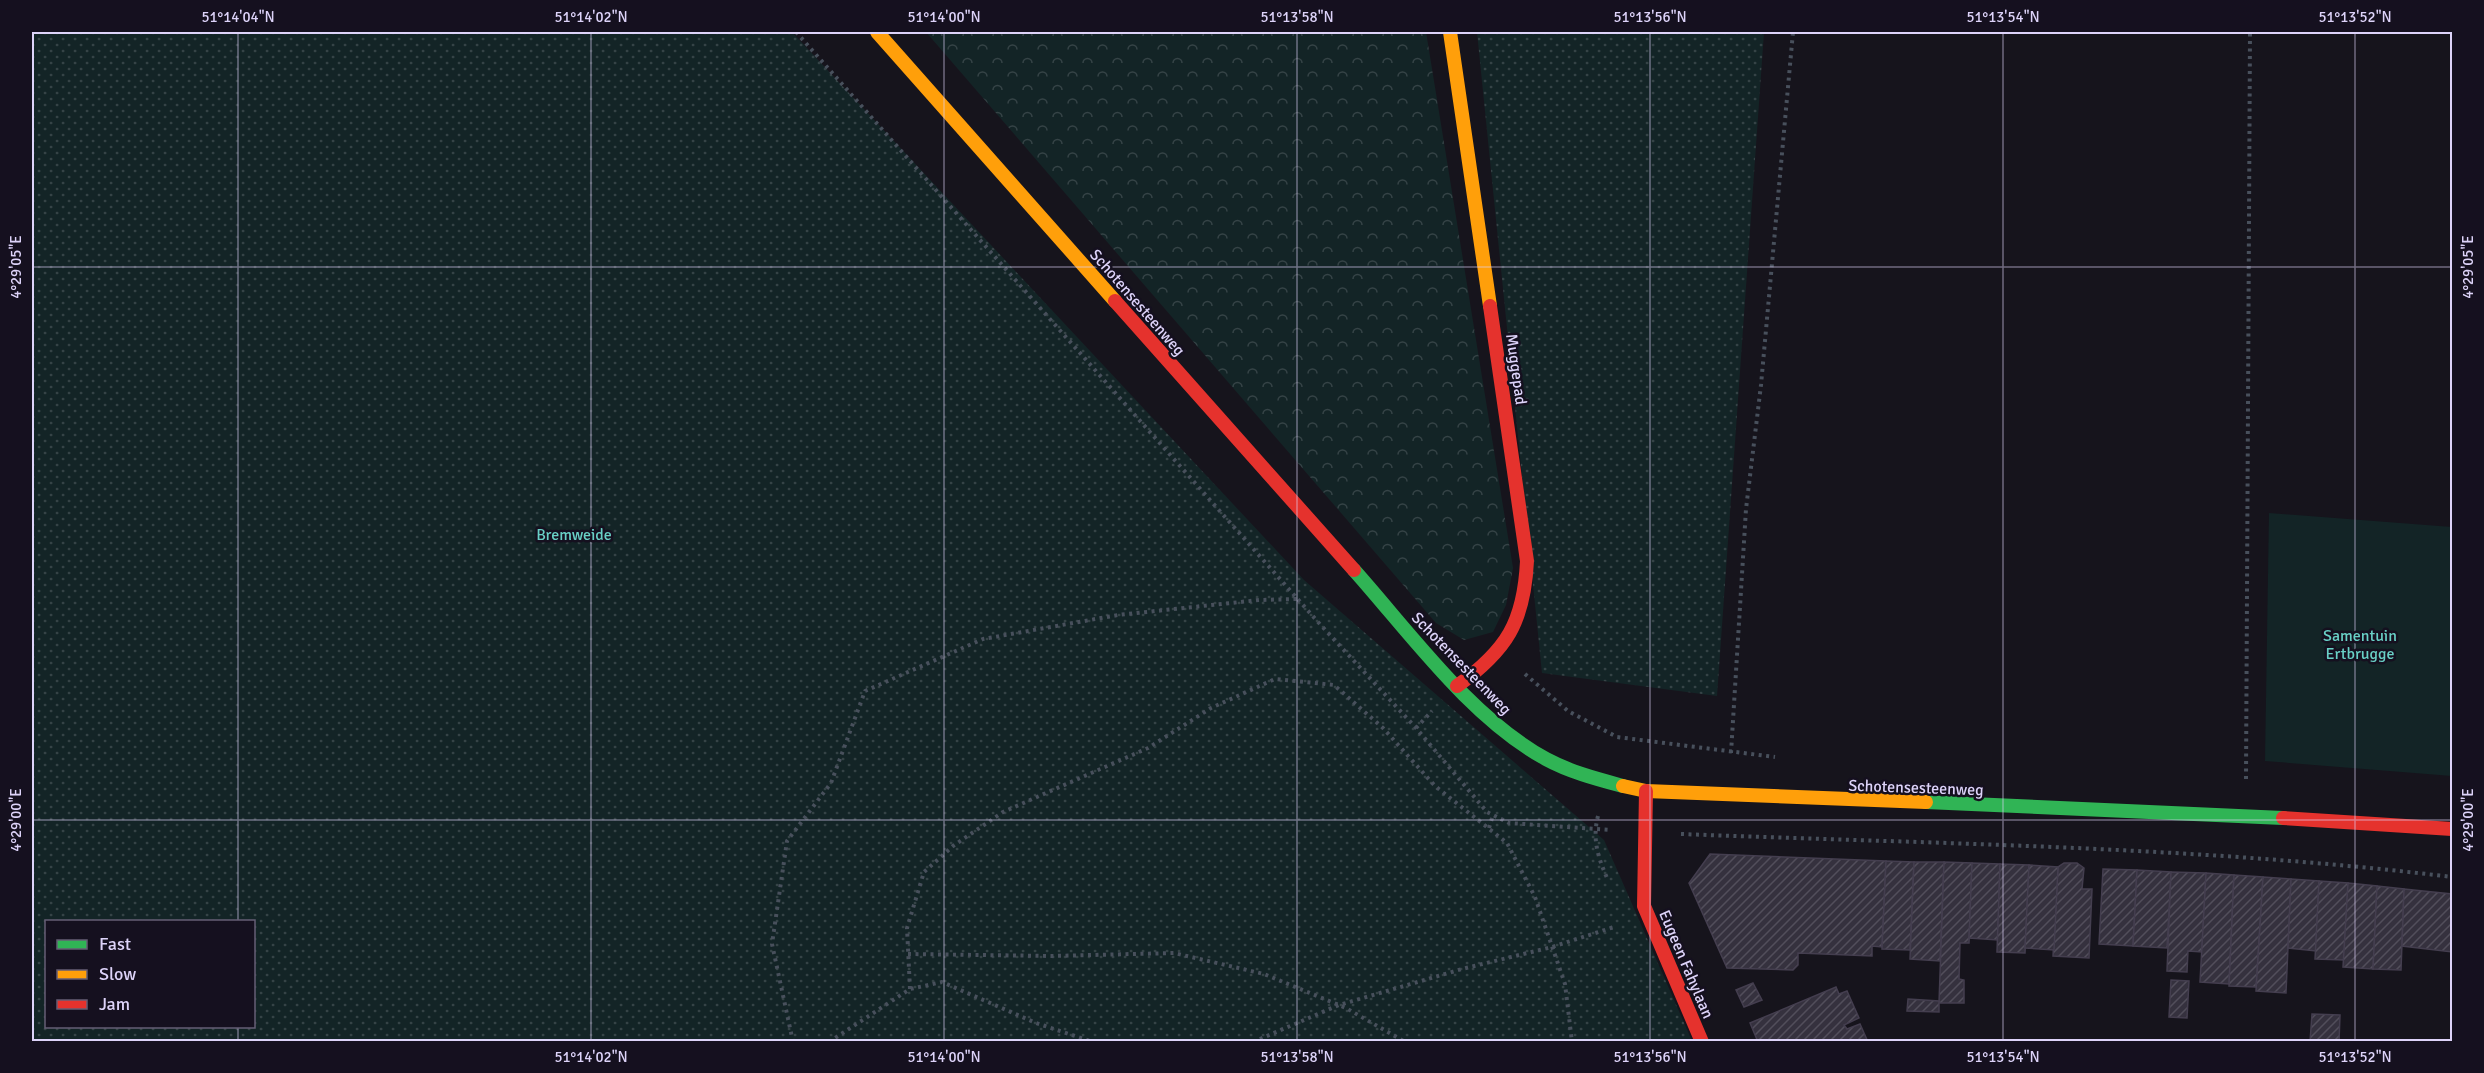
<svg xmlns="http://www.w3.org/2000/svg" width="2484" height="1073" viewBox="0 0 2484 1073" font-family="Signika,sans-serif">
	<defs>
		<pattern id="forest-crowns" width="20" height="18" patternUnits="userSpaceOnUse" patternTransform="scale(1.5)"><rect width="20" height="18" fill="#132426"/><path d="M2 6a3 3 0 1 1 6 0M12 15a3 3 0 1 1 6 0" fill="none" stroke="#354346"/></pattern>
		<pattern id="park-dots" width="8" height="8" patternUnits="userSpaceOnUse" patternTransform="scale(1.5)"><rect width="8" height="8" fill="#132426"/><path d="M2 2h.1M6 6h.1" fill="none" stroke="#354346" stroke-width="1.8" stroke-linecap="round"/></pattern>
		<pattern id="building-hatch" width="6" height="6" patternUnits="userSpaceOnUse" patternTransform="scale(1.5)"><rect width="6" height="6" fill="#35313e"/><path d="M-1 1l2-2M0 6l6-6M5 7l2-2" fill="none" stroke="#524e5b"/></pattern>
	</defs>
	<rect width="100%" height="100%" fill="#16141c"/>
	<polygon fill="#132426" points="2269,513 2452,527 2452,776 2265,761"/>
	<polygon fill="url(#forest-crowns)" points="926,32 1426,32 1513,568 1506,605 1493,632 1464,640 1436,623"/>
	<g fill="url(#park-dots)" fill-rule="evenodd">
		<path d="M32,32H792L1304,580L1604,840L1692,1041H32ZM46,922H254V1026H46Z"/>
		<polygon points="1477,32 1764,32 1717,696 1542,673"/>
	</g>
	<g fill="url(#building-hatch)" stroke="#443e4f" stroke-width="1.5">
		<polygon points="1710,854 1886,861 1882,947 1872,946 1872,956 1798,953 1798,965 1793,970 1727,968 1689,883"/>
		<polygon points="1886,861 1914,862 1910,950 1882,949"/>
		<polygon points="1914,862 1944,862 1940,961 1910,959"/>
		<polygon points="1944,862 1972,863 1969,943 1960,943 1959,979 1964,980 1964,1003 1939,1003"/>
		<polygon points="1972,863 2000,864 1998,940 1969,938"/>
		<polygon points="2064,863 2077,863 2084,868 2082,889 2092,889 2089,958 2053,956 2058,867"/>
		<polygon points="2000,864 2029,865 2025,953 1997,952"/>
		<polygon points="2029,865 2058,867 2054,950 2025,948"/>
		<polygon points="2103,869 2137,870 2133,946 2099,944"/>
		<polygon points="2137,870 2171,872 2167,948 2133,946"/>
		<polygon points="2171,872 2206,873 2202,952 2188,951 2187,972 2167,971"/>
		<polygon points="2206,873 2234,875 2229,984 2200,982"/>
		<polygon points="2234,875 2263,877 2256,987 2229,986"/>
		<polygon points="2263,877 2291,879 2286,993 2256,991"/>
		<polygon points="2291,879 2319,881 2316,951 2288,948"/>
		<polygon points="2319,881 2348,883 2344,960 2315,959"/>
		<polygon points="2348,883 2377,886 2373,969 2343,967"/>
		<polygon points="2377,886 2404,889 2401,970 2373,969"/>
		<polygon points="2404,889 2452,894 2452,952 2402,946"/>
		<polygon points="2171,980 2189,981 2187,1018 2169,1017"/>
		<polygon points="1753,983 1762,1000 1744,1007 1736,990"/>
		<polygon points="1836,987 1839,994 1847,991 1859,1018 1844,1025 1847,1029 1860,1024 1868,1042 1758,1042 1750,1023"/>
		<polygon points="1908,999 1939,1001 1939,1012 1907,1011"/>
		<polygon points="2312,1014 2340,1015 2339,1042 2310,1042"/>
	</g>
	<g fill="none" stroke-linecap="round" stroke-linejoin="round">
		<g stroke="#48505c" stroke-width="4" stroke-dasharray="3 4.5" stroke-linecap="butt">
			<polyline points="796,32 1318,622 1416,728 1487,812 1509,823 1611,830"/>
			<polyline points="1525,674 1568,711 1617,737 1775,757"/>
			<polyline points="1416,728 1432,711"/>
			<polyline points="1731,753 1746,509 1761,385 1793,32"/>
			<polyline points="2246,779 2250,32"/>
			<path d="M1598,816C1592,839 1598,857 1607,878"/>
			<polyline points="1489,828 1493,815"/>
			<path d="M1681,834C1938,844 2197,846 2452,877"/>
			<polyline points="908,954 1052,956 1174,953 1264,974 1346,1008 1405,1042"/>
			<polyline points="910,989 907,928 924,872 953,846 1003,812 1148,748 1211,708 1275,679 1334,685 1383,728 1435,786 1507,843 1535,897 1565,984 1572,1042"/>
			<polyline points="793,1042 772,944 787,841 831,783 865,691 983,639 1118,615 1259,600 1298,599"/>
			<polyline points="829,1042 910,989 942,982 1036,1023 1093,1042"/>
			<polyline points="1253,1042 1339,1005 1462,969 1552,947 1614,927"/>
		</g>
		<g stroke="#30b455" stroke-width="14">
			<path d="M1354,570C1411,634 1471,718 1546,759C1570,772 1597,779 1623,786"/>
			<polyline points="1926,802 2283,818"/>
		</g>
		<g stroke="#ff9f0a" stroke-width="14">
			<polyline points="877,32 1115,301"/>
			<polyline points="1450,32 1490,306"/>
			<polyline points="1623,786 1646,791 1926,802"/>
		</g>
		<g stroke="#e5322d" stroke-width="14">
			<polyline points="1115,301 1354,570"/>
			<path d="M1457,686C1507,650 1524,622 1527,561L1490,306"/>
			<polyline points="1646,791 1644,906 1702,1042"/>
			<polyline points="2283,818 2452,829"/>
		</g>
	</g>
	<path fill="none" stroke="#ddd3f9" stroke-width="1.5" stroke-opacity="0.45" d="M238,32V922M591,32V1042M944,32V1042M1297,32V1042M1650,32V1042M2003,32V1042M2355,32V1042M32,267H2452M32,820H2452M238,1026V1042"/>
	<g text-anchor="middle" stroke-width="5" stroke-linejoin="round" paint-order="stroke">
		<g font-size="16" fill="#ddd3f9" stroke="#15101f">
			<text transform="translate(1138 302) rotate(49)" y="6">Schotensesteenweg</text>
			<text transform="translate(1517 369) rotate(82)" y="6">Muggepad</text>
			<text transform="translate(1462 663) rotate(46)" y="6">Schotensesteenweg</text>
			<text transform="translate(1916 787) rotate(2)" y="6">Schotensesteenweg</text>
			<text transform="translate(1687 964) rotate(67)" y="6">Eugeen Fahylaan</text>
		</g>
		<g font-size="16" fill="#69d0c6" stroke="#15101f">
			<text x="574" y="540">Bremweide</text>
			<text x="2360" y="641">Samentuin<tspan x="2360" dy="18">Ertbrugge</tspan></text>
		</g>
	</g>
	<rect width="2484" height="1073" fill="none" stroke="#15101f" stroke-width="66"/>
	<rect x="45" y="920" width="210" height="108" fill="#15101f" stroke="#655e76" stroke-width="1.5"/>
	<rect x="57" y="940" width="30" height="9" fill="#30b455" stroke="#655e76" stroke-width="1.5"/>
	<text x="99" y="950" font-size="18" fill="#ddd3f9">Fast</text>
	<rect x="57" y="970" width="30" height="9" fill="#ff9f0a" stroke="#655e76" stroke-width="1.5"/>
	<text x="99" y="980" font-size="18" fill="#ddd3f9">Slow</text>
	<rect x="57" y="1000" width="30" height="9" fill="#e5322d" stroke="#655e76" stroke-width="1.5"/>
	<text x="99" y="1010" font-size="18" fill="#ddd3f9">Jam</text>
	<rect x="33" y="33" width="2418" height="1007" fill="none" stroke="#ddd3f9" stroke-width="2"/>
	<g font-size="15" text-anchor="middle" fill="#ddd3f9">
		<text x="238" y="22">51°14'04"N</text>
		<text x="591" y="22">51°14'02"N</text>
		<text x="944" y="22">51°14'00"N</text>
		<text x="1297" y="22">51°13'58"N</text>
		<text x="1650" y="22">51°13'56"N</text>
		<text x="2003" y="22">51°13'54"N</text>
		<text x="2355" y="22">51°13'52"N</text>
		<text transform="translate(2468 267) rotate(-90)" y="5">4°29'05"E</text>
		<text transform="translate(16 267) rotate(-90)" y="5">4°29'05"E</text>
		<text transform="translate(2468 820) rotate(-90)" y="5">4°29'00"E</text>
		<text transform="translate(16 820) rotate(-90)" y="5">4°29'00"E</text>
		<text x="591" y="1062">51°14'02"N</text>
		<text x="944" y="1062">51°14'00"N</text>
		<text x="1297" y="1062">51°13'58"N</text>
		<text x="1650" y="1062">51°13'56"N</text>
		<text x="2003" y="1062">51°13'54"N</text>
		<text x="2355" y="1062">51°13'52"N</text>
	</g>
</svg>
